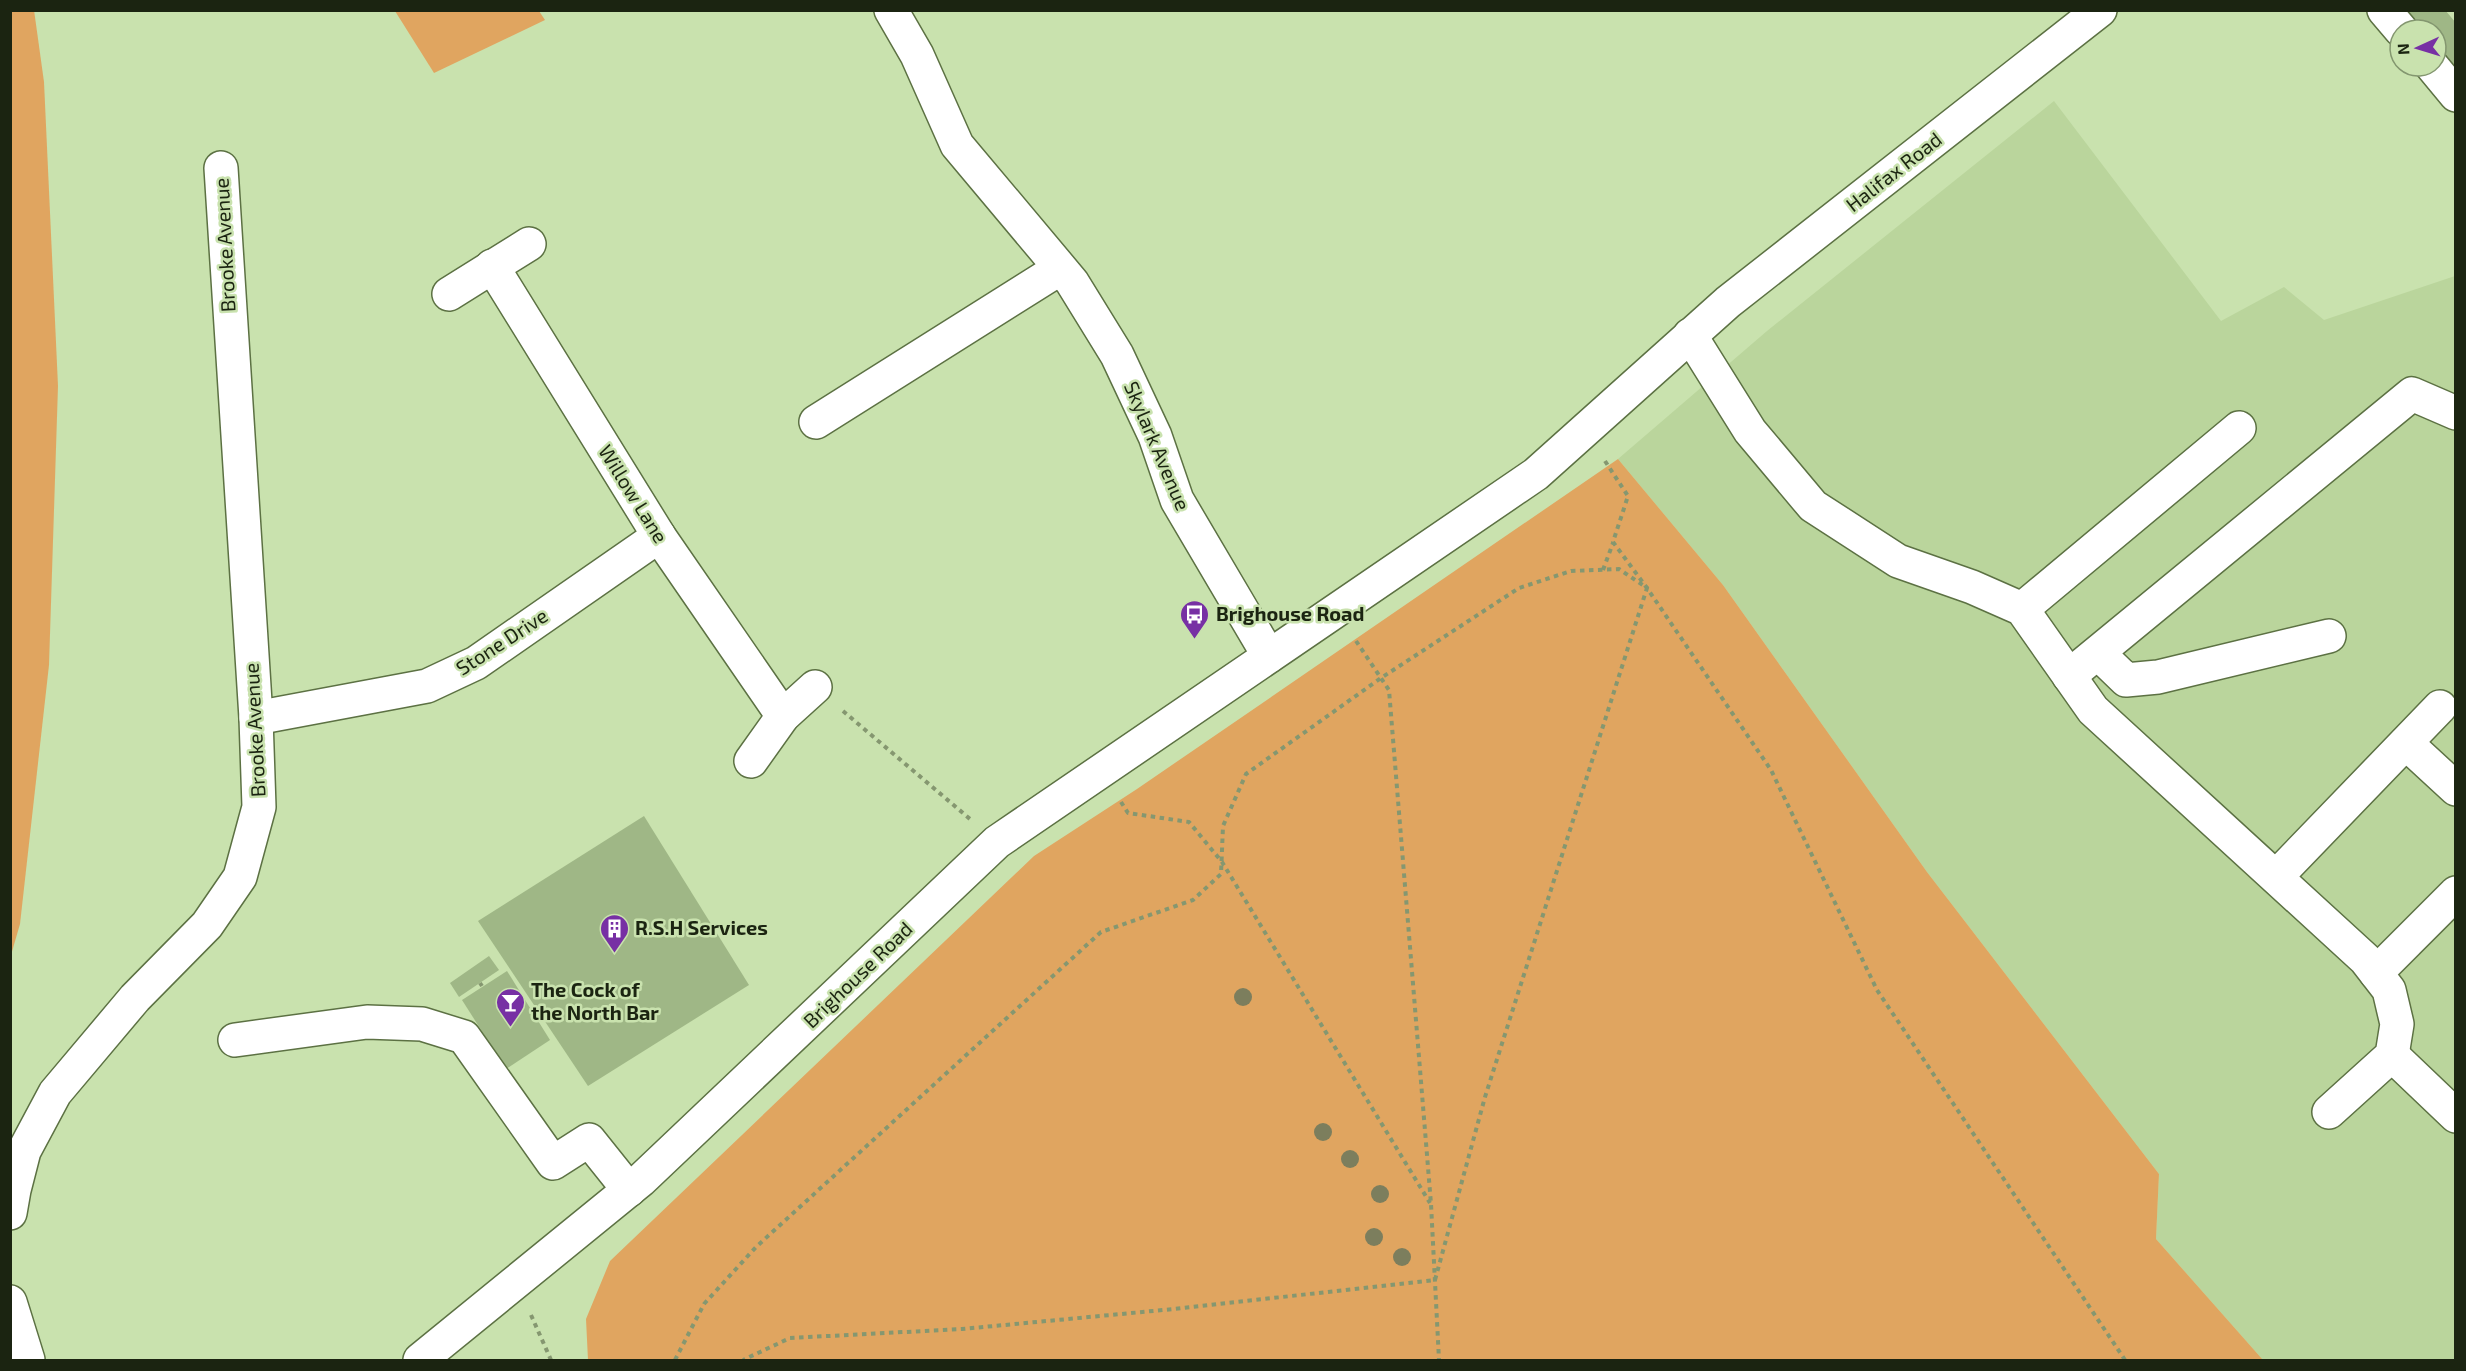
<svg xmlns="http://www.w3.org/2000/svg" width="2466" height="1371" viewBox="0 0 2466 1371" font-family="'Exo 2',sans-serif">
	<rect width="100%" height="100%" fill="#c9e2ae"/>
	<polygon fill="#bad59c" points="2054,101 2221,321 2284,287 2324,320 2455,276 2455,1360 2263,1360 2156,1239 2159,1174 1927,872 1723,585 1618,459 1767,331"/>
	<g fill="#e0a560">
		<polygon points="34,10 44,82 58,386 49,665 20,924 11,955 10,11"/>
		<polygon points="395,11 539,11 545,20 434,73"/>
		<polygon points="1618,459 1723,585 1927,872 2159,1174 2156,1239 2263,1360 588,1360 586,1319 610,1261 1034,856 1137,789"/>
	</g>
	<g fill="#9fb786">
		<polygon points="2405,10 2445,10 2456,23 2456,75 2436,50 2436,30 2420,30"/>
		<polygon points="644,816 749,985 588,1086 478,921"/>
		<polygon points="489,956 499,970 459,997 450,983"/>
		<polygon points="507,971 550,1040 506,1069 462,1000"/>
	</g>
	<g fill="none" stroke-linecap="round" stroke-linejoin="round">
		<defs>
			<g id="minor">
				<polyline points="891,10 917,55 957,145 1072,282 1117,355 1155,436 1177,500 1269,656"/>
				<polyline points="2384,10 2401,30"/>
				<polyline points="2432,66 2456,95"/>
				<polyline points="492,266 659,536 783,716"/>
				<polyline points="449,294 529,244"/>
				<polyline points="1690,335 1750,431 1813,506 1898,561 1972,587 2022,609 2093,710 2365,959 2389,990 2397,1024 2392,1055 2329,1112"/>
				<polyline points="816,422 1059,269"/>
				<polyline points="2022,609 2239,428"/>
				<polyline points="2098,653 2126,680 2158,677 2329,636"/>
				<polyline points="2069,676 2412,394 2456,413"/>
				<polyline points="256,718 427,686 476,663 659,536"/>
				<polyline points="2406,743 2456,789"/>
				<polyline points="751,761 783,716 815,687"/>
				<polyline points="2276,877 2440,707"/>
				<polyline points="2376,973 2456,893"/>
				<polyline points="235,1040 367,1022 422,1024 464,1037 553,1163 589,1140 629,1190"/>
				<polyline points="2392,1055 2456,1116"/>
				<polyline points="10,1213 14,1190 24,1151 55,1093 135,998 207,925 240,877 259,807 256,718 221,168"/>
				<polyline points="10,1302 28,1360"/>
			</g>
			<polyline id="major" points="420,1360 641,1180 997,842 1536,474 1728,302 2100,10"/>
		</defs>
		<use href="#minor" stroke="#5c7143" stroke-width="36"/>
		<use href="#major" stroke="#5c7143" stroke-width="36"/>
		<g stroke="#859770" stroke-width="4" stroke-dasharray="4.5 4.5" stroke-linecap="butt">
			<polyline points="1605,461 1628,496 1613,542 1647,588 1771,770 1877,990 2125,1360"/>
			<polyline points="1603,570 1613,543"/>
			<polyline points="1356,641 1389,690 1431,1204 1439,1360"/>
			<polyline points="843,711 970,819"/>
			<polyline points="1121,802 1128,813 1189,822 1222,862 1430,1203"/>
			<polyline points="480,983 482,986"/>
			<polyline points="531,1315 551,1360"/>
			<polyline points="675,1360 704,1304 756,1247 1101,932 1193,900 1221,874 1223,826 1246,774 1381,678 1519,588 1571,571 1619,569 1647,588 1485,1097 1435,1280 1174,1309 962,1329 790,1338 743,1360"/>
		</g>
		<use href="#minor" stroke="#fff" stroke-width="33"/>
		<use href="#major" stroke="#fff" stroke-width="33"/>
	</g>
	<g fill="#7c7e5d">
		<circle cx="1243" cy="997" r="9"/>
		<circle cx="1323" cy="1132" r="9"/>
		<circle cx="1350" cy="1159" r="9"/>
		<circle cx="1380" cy="1194" r="9"/>
		<circle cx="1374" cy="1237" r="9"/>
		<circle cx="1402" cy="1257" r="9"/>
	</g>
	<defs>
		<symbol id="bus-pin" viewBox="-11 -11 22 30"><path d="M0 17L-7.5 6A9.5 9.5 0 1 1 7.5 6Z" fill="#7730a4" stroke="#c9e2ae"/><path d="M-5-6H5V4H4V6H2V4H-2V6H-4V4H-5ZM-3.5-4V0h7V-4ZM-3.5 1.2v1.5H-2V1.2ZM2 1.2v1.5H3.5V1.2Z" fill="#fff"/></symbol>
		<symbol id="building-pin" viewBox="-11 -11 22 30"><path d="M0 17L-7.5 6A9.5 9.5 0 1 1 7.5 6Z" fill="#7730a4" stroke="#c9e2ae"/><path d="M-4-6H4V6H1V3H-1V6H-4ZM-2.5-4.3h1.7v1.8h-1.7ZM.8-4.3h1.7v1.8H.8ZM-2.5-1h1.7V.8h-1.7ZM.8-1h1.7V.8H.8Z" fill="#fff"/></symbol>
		<symbol id="bar-pin" viewBox="-11 -11 22 30"><path d="M0 17L-7.5 6A9.5 9.5 0 1 1 7.5 6Z" fill="#7730a4" stroke="#c9e2ae"/><path d="M-6-5H6L.8 .8V4.5H3.5V6h-7V4.5H-.8V.8Z" fill="#fff"/></symbol>
	</defs>
	<g fill-rule="evenodd">
		<use href="#bus-pin" x="1178" y="598" width="33" height="45"/>
		<use href="#building-pin" x="598" y="912" width="33" height="45"/>
		<use href="#bar-pin" x="494" y="986" width="33" height="45"/>
	</g>
	<g text-anchor="middle" stroke-width="5" stroke-linejoin="round" paint-order="stroke">
		<g font-size="20" fill="#1b2411" stroke="#c9e2ae">
			<text transform="translate(1894 172) rotate(-38)" y="7">Halifax Road</text>
			<text transform="translate(225 245) rotate(-93)" y="7">Brooke Avenue</text>
			<text transform="translate(1157 446) rotate(67)" y="7">Skylark Avenue</text>
			<text transform="translate(633 494) rotate(58)" y="7">Willow Lane</text>
			<text transform="translate(502 642) rotate(-33)" y="7">Stone Drive</text>
			<text transform="translate(255 730) rotate(-93)" y="7">Brooke Avenue</text>
			<text transform="translate(858 975) rotate(-44)" y="7">Brighouse Road</text>
		</g>
		<g font-size="20" font-weight="bold" fill="#1b2411" stroke="#c9e2ae" text-anchor="start">
			<text x="1216" y="621">Brighouse Road</text>
			<text x="635" y="935">R.S.H Services</text>
			<text x="531" y="997">The Cock of<tspan x="531" dy="23">the North Bar</tspan></text>
		</g>
	</g>
	<rect width="2466" height="1371" fill="none" stroke="#1b2411" stroke-width="24"/>
	<g transform="translate(2418 48) rotate(266)"><circle r="28" fill="#c9e2ae" stroke="#83966f" stroke-width="1.5"/>
	<path d="M0-4.5L10 22L0 15L-10 22Z" fill="#7730a4"/>
	<text y="-9" font-size="16" font-weight="bold" text-anchor="middle" fill="#1b2411">N</text>
	</g>
</svg>
